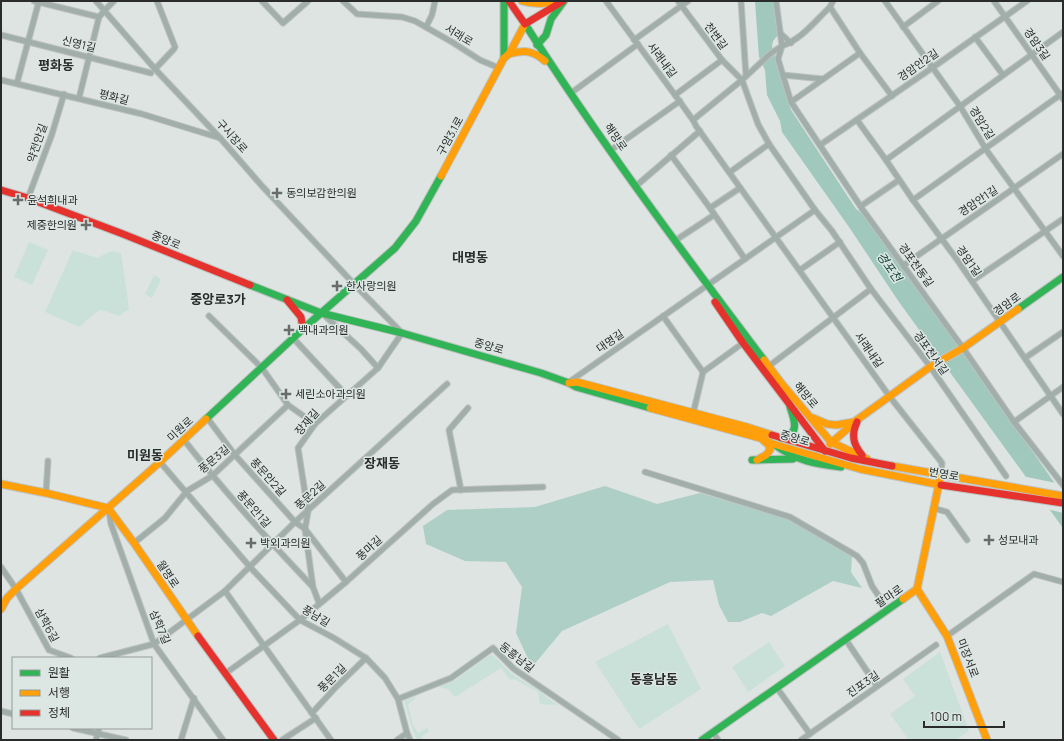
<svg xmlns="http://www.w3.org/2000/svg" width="1064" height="741" viewBox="0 0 1064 741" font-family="Manrope,'Noto Sans KR',sans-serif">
	<rect width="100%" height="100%" fill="#dee4e2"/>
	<g fill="#c9e1d9">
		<polygon points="29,242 48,250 32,285 14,277"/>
		<polygon points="73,250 97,258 111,251 121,253 129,309 119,316 105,311 100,310 94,314 79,327 45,312"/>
		<polygon points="154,275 161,279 152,298 145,294"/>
		<polygon points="668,624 701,689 639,729 595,662"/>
		<polygon points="769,642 785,666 748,692 732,667"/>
		<polygon points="940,652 969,731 956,740 909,740 890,714 915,696 903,679"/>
		<polygon points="490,655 493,655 513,675 539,691 557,705 540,704 538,692 514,679 510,680 501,668 455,697 448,689 438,687 454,681"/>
		<polygon points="417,696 408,705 413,725 418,733 427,728 429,731 422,736 422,740 417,740 413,731 404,701"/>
	</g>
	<polygon fill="#aecfc5" points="605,486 657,504 700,493 792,520 852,557 851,572 862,588 833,581 771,616 762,613 740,622 728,622 719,605 713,580 670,582 562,631 532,667 516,633 522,587 506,562 465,561 426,544 423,526 447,510 535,507"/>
	<polygon fill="#a0c8bc" points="755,1 774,1 778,35 773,41 772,46 785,87 786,96 791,110 856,209 863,214 962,351 1063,495 1063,528 899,302 849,227 782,132 780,121 767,95 765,70 759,57"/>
	<polygon fill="#dee4e2" points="1022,476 1056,483 1063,492 1063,513 1047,509"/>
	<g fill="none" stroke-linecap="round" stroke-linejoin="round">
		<defs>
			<g id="street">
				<polyline points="34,1 99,17 105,10 114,1"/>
				<polyline points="96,1 155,69 221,139 262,186 354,284 402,333 378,368 315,424 298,448 308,512 305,529 313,587 319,603"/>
				<polyline points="262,1 283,23 308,1"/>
				<polyline points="343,1 357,14 402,17 415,21 452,42 480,60 499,68"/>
				<polyline points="606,1 675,95 693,120 696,126 890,397 942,463 941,474"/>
				<polyline points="678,1 722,60 742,80 758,124 769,144 815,210 832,231 871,289 929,365 1006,476"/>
				<polyline points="741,1 746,76"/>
				<path d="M833,1L830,7C815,21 802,39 782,46L778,59L791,102L863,210L963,348L1014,422L1063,485"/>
				<polyline points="885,1 960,106 987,151 1063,256"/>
				<polyline points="994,1 1063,99"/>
				<polyline points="830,7 860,53 892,96"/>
				<polyline points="426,27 432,15 435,1"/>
				<polyline points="903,27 938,1"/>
				<polyline points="780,33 791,43"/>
				<polyline points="1,35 151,73"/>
				<polyline points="975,37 1003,75"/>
				<polyline points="634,40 688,1"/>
				<polyline points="155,69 174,49 175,47 157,1"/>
				<polyline points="783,75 823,79"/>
				<polyline points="1,80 142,114 220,138"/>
				<polyline points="17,83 39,1"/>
				<polyline points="571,93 638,44"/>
				<polyline points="675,95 722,60"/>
				<polyline points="79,98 99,17"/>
				<polyline points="791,102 860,53"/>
				<polyline points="693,120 742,80 770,54 782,46 776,1"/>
				<polyline points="857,120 886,160 913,200 958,261 1063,414"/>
				<polyline points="820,145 932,68 1027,1"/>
				<polyline points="611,150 680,101"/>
				<polyline points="671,155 710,208 745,259"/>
				<polyline points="886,160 1063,32"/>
				<polyline points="730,172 769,144"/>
				<polyline points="636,186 700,131"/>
				<polyline points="28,198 52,134 64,94"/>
				<polyline points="913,200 1063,93"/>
				<polyline points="861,206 899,180"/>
				<polyline points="710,208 740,188"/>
				<polyline points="676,240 714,215"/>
				<polyline points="904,265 1063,154"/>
				<polyline points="800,270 840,242"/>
				<polyline points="972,281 1063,219"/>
				<polyline points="324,315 361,349 378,368"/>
				<polyline points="209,316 262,368 288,405 315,424"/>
				<polyline points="663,316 703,372"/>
				<polyline points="293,338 347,396"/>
				<polyline points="1025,358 1063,332"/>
				<polyline points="769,366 871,289"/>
				<polyline points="703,372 743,343"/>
				<polyline points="569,382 815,210"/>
				<polyline points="693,414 703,372"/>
				<polyline points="208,419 235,455 295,522 305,529 346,582"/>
				<polyline points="1014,422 1063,387"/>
				<path d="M184,440C224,491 267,539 312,586"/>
				<polyline points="160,462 250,567 300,620 334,638 366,658 385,678 398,699 407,733 410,740"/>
				<polyline points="645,472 790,517 857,556 863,563 872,586 888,610"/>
				<polyline points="461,490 449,430 468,408"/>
				<polyline points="46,493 48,461"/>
				<polyline points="933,508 947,512 967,540"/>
				<polyline points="109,511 111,524 154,644 223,740"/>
				<polyline points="134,543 165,518 187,491 212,476 288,405"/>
				<polyline points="1,567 16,589 49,650 71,658"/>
				<polyline points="225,591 331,740"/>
				<polyline points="947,636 1034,574 1063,582"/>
				<polyline points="846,640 877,686"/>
				<polyline points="100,658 154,644 225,591 295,522 447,384"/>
				<polyline points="226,673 300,620 346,582 433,504 452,490 543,487"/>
				<polyline points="777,688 810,734"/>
				<polyline points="398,699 451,678 493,648 514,669 618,740"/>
				<polyline points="1,711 13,714"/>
				<polyline points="312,713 336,687 366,658"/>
				<polyline points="73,728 126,740"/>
				<polyline points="713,732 718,740"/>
				<polyline points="96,740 99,728"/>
				<polyline points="181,740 194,698"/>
				<polyline points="282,740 316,718"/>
				<polyline points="397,740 407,733"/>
				<polyline points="801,740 936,645"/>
			</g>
			<g id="fast">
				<polyline points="504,1 504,58"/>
				<path d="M525,24C599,140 681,250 764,360"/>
				<polyline points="537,45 546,35 551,19 564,1"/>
				<polyline points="250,285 321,313 402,333 541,373 569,383 576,387 650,408"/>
				<polyline points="1018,309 1063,277"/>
				<polyline points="206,419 303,329 395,248 416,221 441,176"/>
				<path d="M781,438C800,435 795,421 790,407"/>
				<path d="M775,445C797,461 815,464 841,467"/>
				<polyline points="752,460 793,459"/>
				<polyline points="702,740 903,599"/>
			</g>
			<g id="slow">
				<path d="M522,1C534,5 546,4 559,1"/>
				<path d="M509,54C525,50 532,50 545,61"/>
				<polyline points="441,176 504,58 509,54 525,24"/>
				<polyline points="764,360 782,384 831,442 867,459"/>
				<polyline points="569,383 577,382 747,427 772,435"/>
				<polyline points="650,408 760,438 773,444 860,469 941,485"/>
				<polyline points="813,418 827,424 836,425 854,422 930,367 963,348 1018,309"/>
				<polyline points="830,444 855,422"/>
				<polyline points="757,460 766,455 770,450 769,445 764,441"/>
				<polyline points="892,466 1063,496"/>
				<polyline points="1,484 46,493 108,508 134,543 198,636"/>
				<polyline points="917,589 947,636 987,740"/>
				<polyline points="903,599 917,589 941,474"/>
				<polyline points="1,609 7,598 16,589 160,462 206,419"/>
			</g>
			<g id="jam">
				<polyline points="509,1 525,24 563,1"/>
				<polyline points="1,190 28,198 123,234 250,285"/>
				<polyline points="287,300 301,317 303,329"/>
				<polyline points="715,302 743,343 825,451"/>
				<path d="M857,422C851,435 853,444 862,455"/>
				<polyline points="772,435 851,458 892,466"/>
				<polyline points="941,485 1063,503"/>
				<polyline points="198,636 274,740"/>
			</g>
		</defs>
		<use href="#street" stroke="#bec2c1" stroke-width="7"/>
		<use href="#fast" stroke="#bec2c1" stroke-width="9"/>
		<use href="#slow" stroke="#bec2c1" stroke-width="9"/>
		<use href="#jam" stroke="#bec2c1" stroke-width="9"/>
		<use href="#street" stroke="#a1aeaa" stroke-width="5"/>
		<use href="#fast" stroke="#30b455" stroke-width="7"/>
		<use href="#slow" stroke="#ff9f0a" stroke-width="7"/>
		<use href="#jam" stroke="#e5322d" stroke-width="7"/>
	</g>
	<g fill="#686c6b" stroke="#dce6e3" stroke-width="1.5">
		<path d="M275 187h4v4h4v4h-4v4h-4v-4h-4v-4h4z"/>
		<path d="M16 194h4v4h4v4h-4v4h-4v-4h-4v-4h4z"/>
		<path d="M84 219h4v4h4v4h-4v4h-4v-4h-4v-4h4z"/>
		<path d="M335 280h4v4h4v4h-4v4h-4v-4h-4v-4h4z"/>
		<path d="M287 324h4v4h4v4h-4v4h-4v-4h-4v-4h4z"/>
		<path d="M284 388h4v4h4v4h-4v4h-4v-4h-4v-4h4z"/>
		<path d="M987 534h4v4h4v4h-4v4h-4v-4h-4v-4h4z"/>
		<path d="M249 537h4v4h4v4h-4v4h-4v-4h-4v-4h4z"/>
	</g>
	<g text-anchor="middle" stroke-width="3" stroke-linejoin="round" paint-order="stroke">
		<g font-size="11" fill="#292c2b" stroke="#dce6e3">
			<text transform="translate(459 35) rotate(31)" y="4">서래로</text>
			<text transform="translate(716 36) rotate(53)" y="4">천변길</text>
			<text transform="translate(79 44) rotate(14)" y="4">신영1길</text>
			<text transform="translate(1037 44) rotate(55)" y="4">경암3길</text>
			<text transform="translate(662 60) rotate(53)" y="4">서래내길</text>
			<text transform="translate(918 65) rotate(-35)" y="4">경암안2길</text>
			<text transform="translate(114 97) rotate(14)" y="4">평화길</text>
			<text transform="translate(982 123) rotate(58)" y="4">경암2길</text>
			<text transform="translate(232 136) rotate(48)" y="4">구시장로</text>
			<text transform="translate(450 136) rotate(-61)" y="4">구암3.1로</text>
			<text transform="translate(616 137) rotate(55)" y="4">해망로</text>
			<text transform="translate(37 143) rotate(-71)" y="4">약전안길</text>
			<text transform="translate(978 201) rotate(-34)" y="4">경암안1길</text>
			<text transform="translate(166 240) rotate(22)" y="4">중앙로</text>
			<text transform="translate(969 261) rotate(55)" y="4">경암1길</text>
			<text transform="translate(916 265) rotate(54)" y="4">경포천동길</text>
			<text transform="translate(1007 304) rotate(-36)" y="4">경암로</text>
			<text transform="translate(610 341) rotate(-35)" y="4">대명길</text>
			<text transform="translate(489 346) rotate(16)" y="4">중앙로</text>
			<text transform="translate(869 350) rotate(55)" y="4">서래내길</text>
			<text transform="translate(931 353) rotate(54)" y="4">경포천서길</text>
			<text transform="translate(806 395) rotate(50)" y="4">해망로</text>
			<text transform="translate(307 422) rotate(-49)" y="4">장재길</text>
			<text transform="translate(180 429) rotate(-42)" y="4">미원로</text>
			<text transform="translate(795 438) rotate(16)" y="4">중앙로</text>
			<text transform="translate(214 459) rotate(-40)" y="4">풍문3길</text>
			<text transform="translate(944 474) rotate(10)" y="4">번영로</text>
			<text transform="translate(268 477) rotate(48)" y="4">풍문안2길</text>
			<text transform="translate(310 495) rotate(-42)" y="4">풍문2길</text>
			<text transform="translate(254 509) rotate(49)" y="4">풍문안1길</text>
			<text transform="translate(369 548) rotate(-42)" y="4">풍마길</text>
			<text transform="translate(168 574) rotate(56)" y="4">월명로</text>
			<text transform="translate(889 596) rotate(-35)" y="4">팔마로</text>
			<text transform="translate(316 616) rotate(31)" y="4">풍남길</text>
			<text transform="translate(47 625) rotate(61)" y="4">삼학6길</text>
			<text transform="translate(160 627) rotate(67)" y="4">삼학7길</text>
			<text transform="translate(517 657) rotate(38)" y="4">동흥남길</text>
			<text transform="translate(968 658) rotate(69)" y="4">미장서로</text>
			<text transform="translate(332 678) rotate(-45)" y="4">풍문1길</text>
			<text transform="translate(863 684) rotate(-35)" y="4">진포3길</text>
		</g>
		<g font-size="11" fill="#292c2b" stroke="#dce6e3" text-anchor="start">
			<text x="286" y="197">동의보감한의원</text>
			<text x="27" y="204">윤석희내과</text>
			<text x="77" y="229" text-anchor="end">제중한의원</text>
			<text x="346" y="290">한사랑의원</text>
			<text x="298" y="334">백내과의원</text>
			<text x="295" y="398">세린소아과의원</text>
			<text x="998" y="544">성모내과</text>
			<text x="260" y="547">박외과의원</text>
		</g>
		<g font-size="12" font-style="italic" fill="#16463a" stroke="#dce6e3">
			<text transform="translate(889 267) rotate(55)" y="4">경포천</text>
		</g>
		<g font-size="13" font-weight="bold" fill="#292c2b" stroke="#dce6e3">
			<text x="56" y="70">평화동</text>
			<text x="470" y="262">대명동</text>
			<text x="218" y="304">중앙로3가</text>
			<text x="145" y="460">미원동</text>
			<text x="382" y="468">장재동</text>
			<text x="654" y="684">동흥남동</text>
		</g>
	</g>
	<rect width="1064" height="741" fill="none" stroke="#292c2b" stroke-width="4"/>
	<rect x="12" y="657" width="140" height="72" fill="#dce6e3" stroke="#949c99"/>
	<rect x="20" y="670" width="20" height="6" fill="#30b455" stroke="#949c99"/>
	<text x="48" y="677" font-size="12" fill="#292c2b">원활</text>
	<rect x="20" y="690" width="20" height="6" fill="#ff9f0a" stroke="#949c99"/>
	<text x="48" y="697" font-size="12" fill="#292c2b">서행</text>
	<rect x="20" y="710" width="20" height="6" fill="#e5322d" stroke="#949c99"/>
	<text x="48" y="717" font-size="12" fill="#292c2b">정체</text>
	<path d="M924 721v6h80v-6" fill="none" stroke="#292c2b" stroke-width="2"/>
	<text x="930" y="721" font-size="12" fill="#292c2b" stroke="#dce6e3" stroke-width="3" paint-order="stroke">100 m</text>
</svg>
